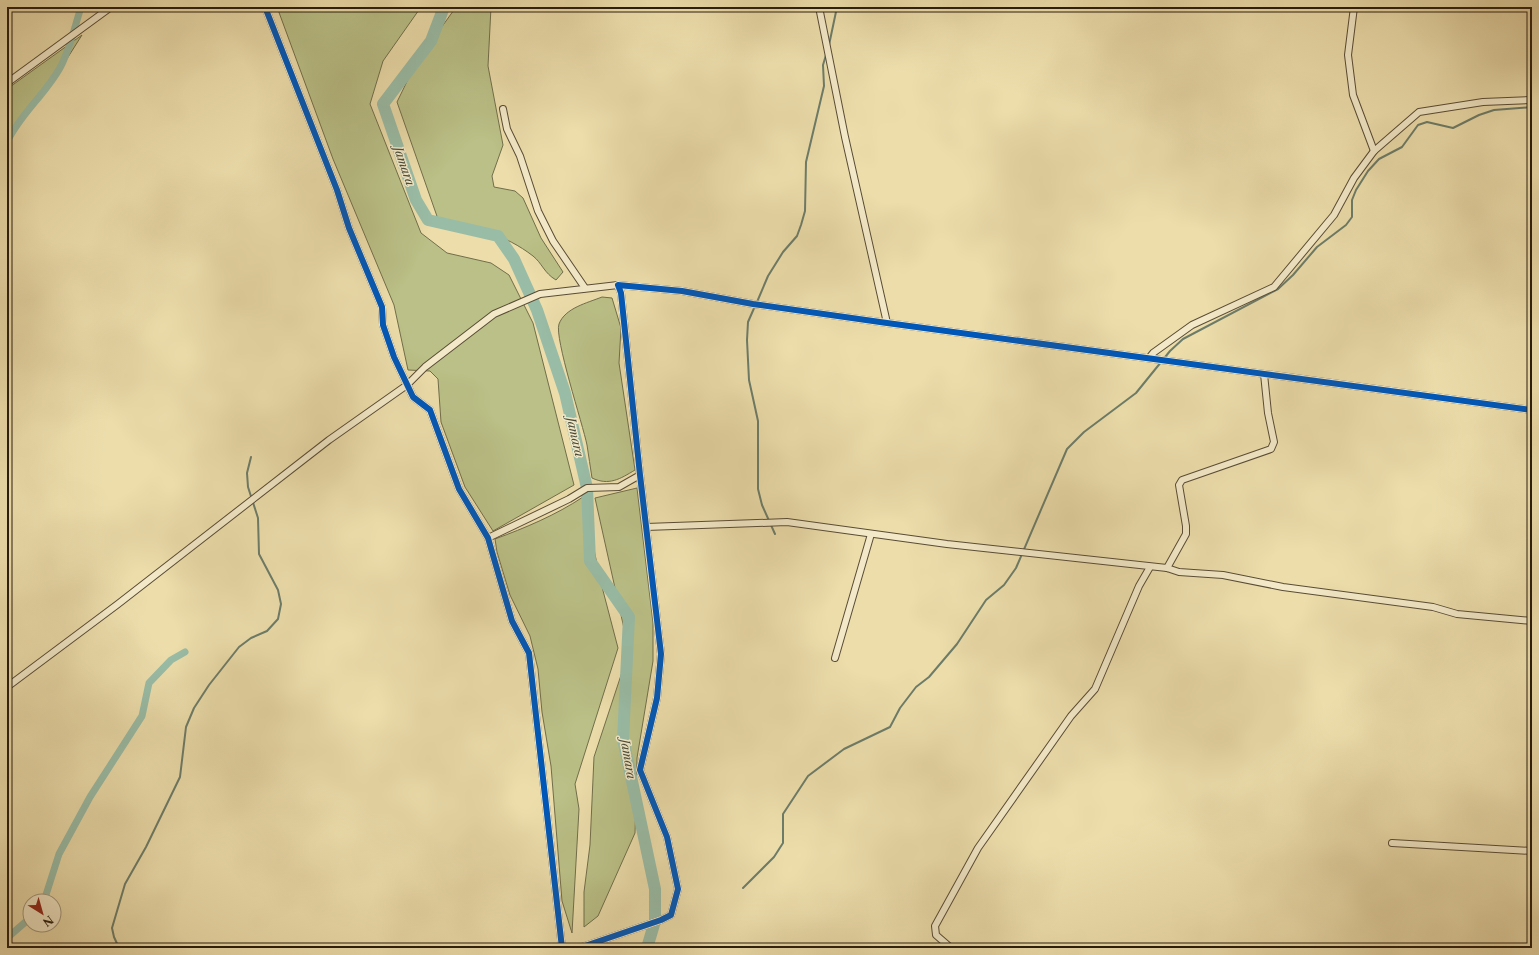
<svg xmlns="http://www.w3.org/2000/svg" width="1539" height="955" viewBox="0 0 1539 955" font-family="'Libre Caslon Text',serif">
	<rect width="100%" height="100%" fill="#ecddab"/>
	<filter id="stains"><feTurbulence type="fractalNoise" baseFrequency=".005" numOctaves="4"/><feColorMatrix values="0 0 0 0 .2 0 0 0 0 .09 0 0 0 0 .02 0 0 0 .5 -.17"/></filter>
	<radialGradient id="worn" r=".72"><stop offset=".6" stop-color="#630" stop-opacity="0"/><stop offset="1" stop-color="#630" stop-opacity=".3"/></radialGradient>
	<g fill="#bac087" stroke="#716e4a">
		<polygon points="277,7 421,7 383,61 370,104 421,233 447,253 491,263 509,275 533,323 574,485 493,531 465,487 441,422 438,379 430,371 408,370 394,305 333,159"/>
		<path d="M456,7H491L488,66L503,145L492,176L494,187L515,191L523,198L541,238L563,272L556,280C544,273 542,263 533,256C506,235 472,225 439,222L397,102L416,63Z"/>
		<polygon points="82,35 51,84 30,104 7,136 7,89"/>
		<path d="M602,297L612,298L621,328L619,363L635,470C620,479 609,486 592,478C590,467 589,456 587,445C583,425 554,337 559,324C565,308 587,303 602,297Z"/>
		<polygon points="637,488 653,623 653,661 637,758 635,833 598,916 584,927 584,892 590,845 594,757 629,651 595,498"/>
		<path d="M583,497L601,583L618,648L575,784L579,809L572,933L562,901L551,766L542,712L538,669L530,636L510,595L497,552L495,539C525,528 556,515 583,497Z"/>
	</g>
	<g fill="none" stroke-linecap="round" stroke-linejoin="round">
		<g stroke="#6c7c69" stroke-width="2">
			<polyline points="829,45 837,7"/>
			<polyline points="757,302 768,276 783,252 797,236 801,225 805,211 806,162 824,86 823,65 826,55"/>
			<polyline points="755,306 748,322 747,340 749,380 758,421 758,489 762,505 775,534"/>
			<polyline points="743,888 774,857 783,843 783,814 808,776 844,749 890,727 900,708 916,687 929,677 957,644 986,600 1004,585 1016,568 1067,449 1084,432 1136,393 1170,351 1183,339 1278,289 1293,275 1317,247 1346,225 1352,217 1352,200 1356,190 1368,171 1379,159 1402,147 1418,125 1427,122 1453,128 1479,115 1494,110 1532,107"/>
			<polyline points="119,948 114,937 112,928 125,884 146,847 180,777 186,727 194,708 209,685 239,647 251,638 267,631 278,619 281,604 278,590 259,554 258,518 248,487 247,473 251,457"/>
		</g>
		<g stroke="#99bca6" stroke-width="7">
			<path d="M7,142C21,113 46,94 61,66C70,48 75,26 81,7"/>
			<polyline points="44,901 59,854 90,797 142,716 149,683 171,660 185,652"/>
			<polyline points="7,938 30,918"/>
		</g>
		<polyline stroke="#99bca6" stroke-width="12" points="444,7 431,41 383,104 416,200 428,220 498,236 514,259 537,310 565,393 587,488 590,561 629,617 623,739 655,889 655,921 647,948"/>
		<defs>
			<g id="street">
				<polyline points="265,7 337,190 349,228 382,307 383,325 394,357 413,397 430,410 459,489 488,538 512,621 529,653 562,948"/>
				<polyline points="819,7 845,137 887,323"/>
				<polyline points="1354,7 1348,55 1353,95 1374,151"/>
				<polyline points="7,83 111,7"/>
				<polyline points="503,109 507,129 520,156 538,211 553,241 585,288"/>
				<polyline points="1149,358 1153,353 1192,325 1274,287 1334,215 1354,178 1374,151 1419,112 1483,102 1532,100"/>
				<polyline points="646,527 787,522 947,544 1167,568 1179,572 1223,575 1283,587 1433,607 1457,614 1532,621"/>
				<polyline points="488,538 569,499 587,488 619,487 640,475"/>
				<polyline points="1167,568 1186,534 1186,526 1179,485 1182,480 1271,449 1274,442 1268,413 1264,374"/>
				<polyline points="835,658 871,534"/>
				<polyline points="7,687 118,604 329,440 407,385 425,367 494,314 540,294 618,285"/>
				<polyline points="1392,843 1532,851"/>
				<polyline points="579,948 661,920 671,915 678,889 667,837 640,770 657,698 661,654 640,475 621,293 618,285 682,291 753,304 887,323 1532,410"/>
				<polyline points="951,948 936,935 935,926 978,848 1071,716 1095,689 1139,586 1150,567"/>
			</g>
		</defs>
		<use href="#street" stroke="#594c35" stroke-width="8"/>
		<use href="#street" stroke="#f3e9c8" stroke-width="6"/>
		<defs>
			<g id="cycleway">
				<polyline points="265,7 337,190 349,228 382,307 383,325 394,357 413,397 430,410 459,489 488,538 512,621 529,653 562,948"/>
				<polyline points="579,948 661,920 671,915 678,889 667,837 640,770 657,698 661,654 640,475 621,293 618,285 682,291 753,304 887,323 1532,410"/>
			</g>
		</defs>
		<use href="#cycleway" stroke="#f3e9c8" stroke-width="8"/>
		<use href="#cycleway" stroke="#0057b8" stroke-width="6"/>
	</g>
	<g text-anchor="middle" stroke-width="3" stroke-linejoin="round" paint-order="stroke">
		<g font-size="12" font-style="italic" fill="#4a4c3c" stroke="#f3e9c8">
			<text transform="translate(404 166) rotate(71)" y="4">Jamara</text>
			<text transform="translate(575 437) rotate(77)" y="4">Jamara</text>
			<text transform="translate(628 759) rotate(80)" y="4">Jamara</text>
		</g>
	</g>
	<rect width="1539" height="955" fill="none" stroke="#ecddab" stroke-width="24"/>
	<rect x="8" y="8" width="1523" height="939" fill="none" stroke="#281c0e" stroke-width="2"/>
	<rect x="12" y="12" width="1515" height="931" fill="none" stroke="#281c0e"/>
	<g transform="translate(42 913) rotate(143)"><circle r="19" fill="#f3e9c8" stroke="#a2977e"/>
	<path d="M0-3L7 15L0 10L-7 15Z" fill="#8f2418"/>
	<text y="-6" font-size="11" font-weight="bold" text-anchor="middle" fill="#281c0e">N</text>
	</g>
	<rect width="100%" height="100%" filter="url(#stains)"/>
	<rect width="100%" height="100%" fill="url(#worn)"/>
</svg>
